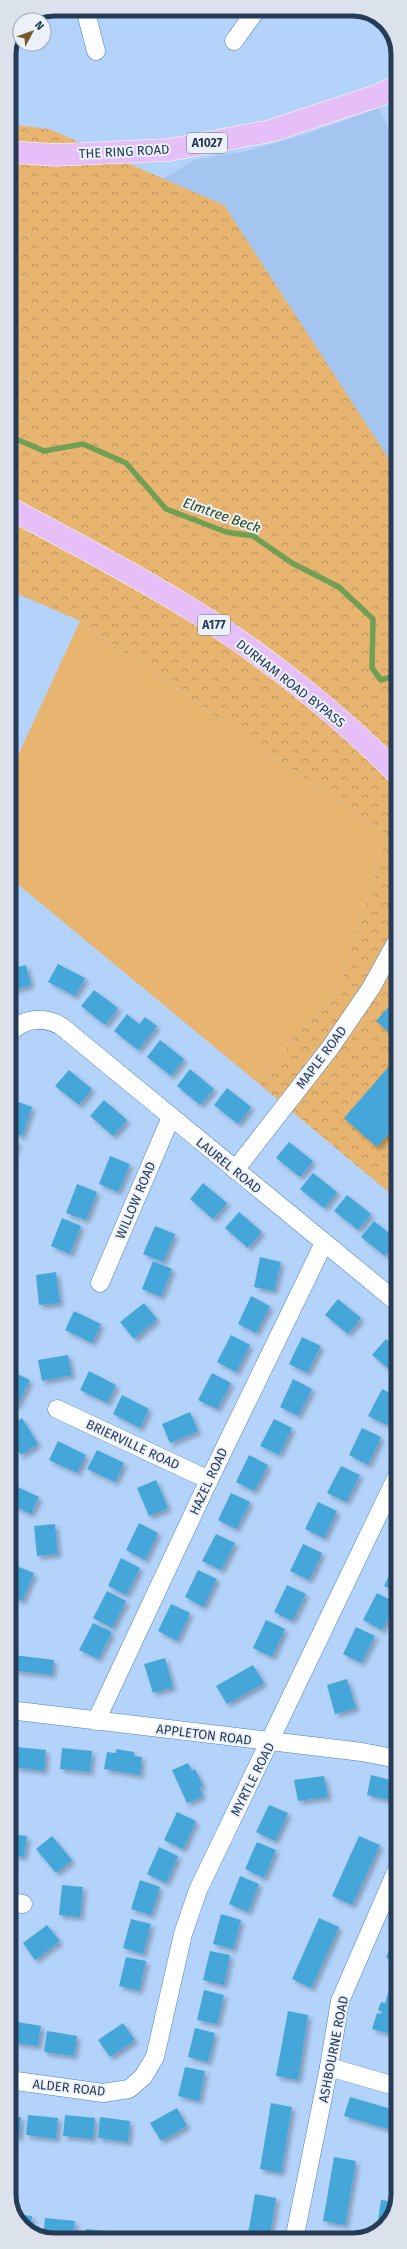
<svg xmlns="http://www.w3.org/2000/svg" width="407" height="2249" viewBox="0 0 407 2249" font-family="'Fira Sans',sans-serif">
	<defs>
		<pattern id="forest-crowns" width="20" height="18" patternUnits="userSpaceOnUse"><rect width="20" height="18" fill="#e8b570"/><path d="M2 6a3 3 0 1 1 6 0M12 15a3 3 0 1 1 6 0" fill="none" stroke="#bc945f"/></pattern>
		<filter id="shadow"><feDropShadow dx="3.5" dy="3.5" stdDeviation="2" flood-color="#0004"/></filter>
	</defs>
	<rect width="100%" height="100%" fill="#b3d3fb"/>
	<polygon fill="#a4c5f0" points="379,108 398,149 398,569 119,206 194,160 247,151 304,135"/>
	<polygon fill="#e8b570" points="80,621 387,836 338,992 289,1043 258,1083 9,877 9,775"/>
	<polygon fill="url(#forest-crowns)" points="9,124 49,129 224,205 398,473 398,1200 258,1083 289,1043 338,992 387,836 80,621 9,590"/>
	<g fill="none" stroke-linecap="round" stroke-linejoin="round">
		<polyline stroke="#719f54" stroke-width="5.5" points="9,436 44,451 83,444 126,463 166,509 226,532 253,536 292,563 339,587 373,619 372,668 381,680 398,675"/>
	</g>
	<g fill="#45a7d9" filter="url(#shadow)">
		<polygon points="58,964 85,978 75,996 48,982"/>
		<polygon points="26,965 31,985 9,991 9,969"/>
		<polygon points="94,990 118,1008 105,1025 81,1006"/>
		<polygon points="398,996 398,1040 376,1021"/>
		<polygon points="127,1014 139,1024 145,1017 157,1026 138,1050 114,1031"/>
		<polygon points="160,1040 184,1059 171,1076 147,1057"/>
		<polygon points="398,1056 398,1123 377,1147 344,1118"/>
		<polygon points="190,1069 214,1089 200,1105 177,1086"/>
		<polygon points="69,1070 92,1089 79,1105 55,1086"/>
		<polygon points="227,1088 251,1107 238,1124 214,1105"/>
		<polygon points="13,1100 32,1107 22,1136 9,1131 9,1109"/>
		<polygon points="104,1100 127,1120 113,1136 90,1116"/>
		<polygon points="9,1139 18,1142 9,1165"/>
		<polygon points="289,1142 313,1161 300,1177 276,1158"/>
		<polygon points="110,1156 130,1164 118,1192 99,1184"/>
		<polygon points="313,1173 337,1192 324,1208 300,1189"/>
		<polygon points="203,1183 227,1203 213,1219 190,1199"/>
		<polygon points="77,1184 97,1192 86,1220 66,1213"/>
		<polygon points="347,1195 371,1214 358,1230 334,1211"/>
		<polygon points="239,1212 262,1232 248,1248 225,1228"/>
		<polygon points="62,1218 81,1226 70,1254 51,1246"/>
		<polygon points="374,1221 398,1240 385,1256 361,1237"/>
		<polygon points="155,1226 175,1234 163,1262 143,1254"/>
		<polygon points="398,1253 398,1267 391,1261"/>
		<polygon points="260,1257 281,1262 274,1291 254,1287"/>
		<polygon points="153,1261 172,1269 161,1297 142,1289"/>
		<polygon points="56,1272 60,1303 39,1305 36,1275"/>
		<polygon points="251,1296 270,1306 256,1333 238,1324"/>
		<polygon points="338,1299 361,1318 348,1334 325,1315"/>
		<polygon points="144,1303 157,1319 134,1339 120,1322"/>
		<polygon points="74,1311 101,1324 92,1343 65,1330"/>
		<polygon points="231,1335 250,1345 236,1372 217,1362"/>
		<polygon points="302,1337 321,1346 307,1373 289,1364"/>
		<polygon points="386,1339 398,1349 398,1372 396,1375 372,1355"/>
		<polygon points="68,1355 72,1375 42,1381 38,1360"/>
		<polygon points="11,1371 30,1380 16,1407 9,1403"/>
		<polygon points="89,1371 116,1385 107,1403 80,1390"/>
		<polygon points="212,1373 231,1383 217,1409 198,1400"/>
		<polygon points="293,1379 312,1389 298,1416 280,1407"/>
		<polygon points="382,1389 398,1397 398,1404 387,1425 368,1416"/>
		<polygon points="122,1395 149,1409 140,1428 113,1414"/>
		<polygon points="190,1412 198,1431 170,1443 162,1424"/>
		<polygon points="22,1418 38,1444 21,1455 9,1437 9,1427"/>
		<polygon points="274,1419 292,1428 279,1455 260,1446"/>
		<polygon points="362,1428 381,1437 368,1465 349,1455"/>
		<polygon points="58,1441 86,1455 77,1473 49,1460"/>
		<polygon points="97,1450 124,1463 115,1482 87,1469"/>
		<polygon points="249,1455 268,1465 254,1491 236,1482"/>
		<polygon points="341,1466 360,1475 346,1502 327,1493"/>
		<polygon points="156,1480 168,1508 149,1516 137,1488"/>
		<polygon points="9,1483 39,1497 31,1514 9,1504"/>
		<polygon points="231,1493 250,1502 236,1529 218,1520"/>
		<polygon points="318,1502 337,1511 324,1538 305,1529"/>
		<polygon points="139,1523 158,1533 145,1560 126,1550"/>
		<polygon points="55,1524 58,1554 37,1556 34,1526"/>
		<polygon points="216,1534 235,1543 221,1570 202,1561"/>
		<polygon points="303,1544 322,1553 309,1580 290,1571"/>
		<polygon points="398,1557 398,1593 384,1586"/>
		<polygon points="121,1558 140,1568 126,1595 108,1586"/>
		<polygon points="14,1565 34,1573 22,1601 9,1595 9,1577"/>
		<polygon points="198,1570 217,1579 203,1607 185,1597"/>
		<polygon points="287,1585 306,1594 292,1621 274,1612"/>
		<polygon points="107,1591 126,1601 112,1628 93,1618"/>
		<polygon points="377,1593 396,1603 382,1630 363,1620"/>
		<polygon points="171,1604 190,1613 177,1641 158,1631"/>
		<polygon points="266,1620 285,1629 272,1657 253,1648"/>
		<polygon points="93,1623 112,1632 98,1659 79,1650"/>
		<polygon points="356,1627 375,1636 361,1663 343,1654"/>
		<polygon points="13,1655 54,1660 52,1675 11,1670"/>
		<polygon points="165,1658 173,1687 153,1693 144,1664"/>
		<polygon points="253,1665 264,1683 227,1704 216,1686"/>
		<polygon points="347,1679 356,1708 335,1714 327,1685"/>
		<polygon points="16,1747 46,1750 44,1771 14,1767"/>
		<polygon points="62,1748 92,1751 90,1772 60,1769"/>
		<polygon points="116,1749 134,1752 134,1756 142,1757 140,1775 104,1769 107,1752 116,1753"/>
		<polygon points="188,1763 192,1771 195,1769 203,1786 199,1787 203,1796 187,1803 172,1770"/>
		<polygon points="371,1775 398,1782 398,1802 367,1795"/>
		<polygon points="324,1776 328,1797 298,1801 294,1780"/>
		<polygon points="269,1805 288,1813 275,1841 256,1832"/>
		<polygon points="177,1812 196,1821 183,1849 164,1840"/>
		<polygon points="9,1834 27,1836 24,1857 9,1855"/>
		<polygon points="52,1836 72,1860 56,1873 36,1849"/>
		<polygon points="359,1836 380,1845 352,1905 332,1896"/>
		<polygon points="257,1842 276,1850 264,1878 245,1869"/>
		<polygon points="159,1847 178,1856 166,1883 147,1874"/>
		<polygon points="240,1876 259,1884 248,1912 229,1904"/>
		<polygon points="140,1880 160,1887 151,1915 131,1909"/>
		<polygon points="62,1885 83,1887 80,1917 59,1915"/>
		<polygon points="221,1914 241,1920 233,1949 213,1944"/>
		<polygon points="319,1918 339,1927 311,1988 292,1979"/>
		<polygon points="131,1919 151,1924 143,1954 123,1948"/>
		<polygon points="47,1925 60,1941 35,1960 23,1943"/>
		<polygon points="392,1942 398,1944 398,2036 372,2029 377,2013 381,2014 382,2012 378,2010 381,2002 385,2003 398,1961 386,1958"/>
		<polygon points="210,1951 230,1955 224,1985 203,1980"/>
		<polygon points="126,1957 146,1961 139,1991 119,1986"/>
		<polygon points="204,1990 224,1995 217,2024 197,2020"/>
		<polygon points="288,2011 308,2015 298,2080 276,2076"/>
		<polygon points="11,2021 41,2026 38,2046 9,2042"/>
		<polygon points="123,2023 135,2040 110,2057 98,2040"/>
		<polygon points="195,2028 215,2033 208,2062 188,2057"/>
		<polygon points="47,2031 77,2036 74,2056 44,2052"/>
		<polygon points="185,2067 205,2071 199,2101 178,2096"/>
		<polygon points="350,2097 398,2111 398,2132 344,2116"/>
		<polygon points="271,2103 292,2107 281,2173 260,2169"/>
		<polygon points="177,2108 187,2126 161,2141 150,2123"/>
		<polygon points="28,2115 58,2118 56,2139 26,2135"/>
		<polygon points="65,2115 95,2118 93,2139 63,2136"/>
		<polygon points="9,2116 21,2117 19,2138 9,2137"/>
		<polygon points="100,2117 130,2121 128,2142 98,2138"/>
		<polygon points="334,2157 356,2161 345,2225 323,2221"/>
		<polygon points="395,2164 398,2165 398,2193 391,2192"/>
		<polygon points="255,2194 276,2198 269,2240 247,2240"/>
		<polygon points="381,2200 396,2202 387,2225 380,2229 377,2228"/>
		<polygon points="15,2214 32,2216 30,2231 22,2227"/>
		<polygon points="45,2218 75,2221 73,2240 43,2237"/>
		<polygon points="86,2229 116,2232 115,2240 85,2240"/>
		<polygon points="132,2235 162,2238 162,2240 132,2240"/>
		<polygon points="320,2236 333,2239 333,2240 320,2240"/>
	</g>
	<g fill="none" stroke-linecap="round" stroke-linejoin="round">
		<defs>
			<g id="minor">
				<polyline points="85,9 96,51"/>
				<polyline points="234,41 257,9"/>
				<path d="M9,1034C23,1018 43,1016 61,1026L398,1303"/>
				<polyline points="235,1170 330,1048 371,988 398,939"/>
				<polyline points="100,1283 171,1117"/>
				<polyline points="57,1409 209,1480"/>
				<polyline points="9,1710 362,1752 398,1759"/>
				<polyline points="96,1721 209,1480 324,1243"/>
				<polyline points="9,1902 23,1904"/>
				<polyline points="329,2067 398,2087"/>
				<polyline points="9,2080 103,2093 129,2089 143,2077 155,2057 183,1934 198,1890 398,1474"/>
				<polyline points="294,2240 329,2067 340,2001 398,1867"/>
			</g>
			<g id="primary">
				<polyline points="9,152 56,155 169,150 270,131 377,96 398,86"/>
				<path d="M9,508C66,538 123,568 179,602C255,647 335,711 398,774"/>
			</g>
		</defs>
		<use href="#minor" stroke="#4e81be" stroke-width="19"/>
		<use href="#primary" stroke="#fff" stroke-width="23"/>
		<use href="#minor" stroke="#fff" stroke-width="18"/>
		<use href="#primary" stroke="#e6bff8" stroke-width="22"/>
	</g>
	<g text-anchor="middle" stroke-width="4" stroke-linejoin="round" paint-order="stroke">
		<g fill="#ecf1f8" stroke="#617287" stroke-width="1">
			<rect x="187" y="133" width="40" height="20" rx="3"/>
			<rect x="198" y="615" width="32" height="20" rx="3"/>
		</g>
		<g font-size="12" font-weight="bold" fill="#253b56">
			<text x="207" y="147">A1027</text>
			<text x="214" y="629">A177</text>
		</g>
		<g font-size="13" fill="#253b56" stroke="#ecf1f8">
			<text transform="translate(124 151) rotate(-3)" y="5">THE RING ROAD</text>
			<text transform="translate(291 683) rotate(38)" y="5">DURHAM ROAD BYPASS</text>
			<text transform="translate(321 1057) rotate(-53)" y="5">MAPLE ROAD</text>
			<text transform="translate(229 1165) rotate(39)" y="5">LAUREL ROAD</text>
			<text transform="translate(135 1200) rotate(-67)" y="5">WILLOW ROAD</text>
			<text transform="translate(133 1444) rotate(25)" y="5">BRIERVILLE ROAD</text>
			<text transform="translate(208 1481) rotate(-65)" y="5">HAZEL ROAD</text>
			<text transform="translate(204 1734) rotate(7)" y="5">APPLETON ROAD</text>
			<text transform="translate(252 1779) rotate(-63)" y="5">MYRTLE ROAD</text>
			<text transform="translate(333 2049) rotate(-79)" y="5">ASHBOURNE ROAD</text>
			<text transform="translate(69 2087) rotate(6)" y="5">ALDER ROAD</text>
		</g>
		<g font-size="14" font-style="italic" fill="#2c4b16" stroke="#ecf1f8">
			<text transform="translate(222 515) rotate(19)" y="5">Elmtree Beck</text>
		</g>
	</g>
	<path d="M0 0H407V2249H0ZM54 16H353A38 38 0 0 1 391 54V2195A38 38 0 0 1 353 2233H54A38 38 0 0 1 16 2195V54A38 38 0 0 1 54 16Z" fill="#dce2eb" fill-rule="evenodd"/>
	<path fill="none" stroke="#253b56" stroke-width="5" d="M54 16H353A38 38 0 0 1 391 54V2195A38 38 0 0 1 353 2233H54A38 38 0 0 1 16 2195V54A38 38 0 0 1 54 16Z"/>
	<g transform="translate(32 32) rotate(49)"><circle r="19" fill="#ecf1f8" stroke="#9ca8b7"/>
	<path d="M0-3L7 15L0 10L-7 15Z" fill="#77592d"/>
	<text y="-6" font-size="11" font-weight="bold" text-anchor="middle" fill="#253b56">N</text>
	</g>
</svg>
